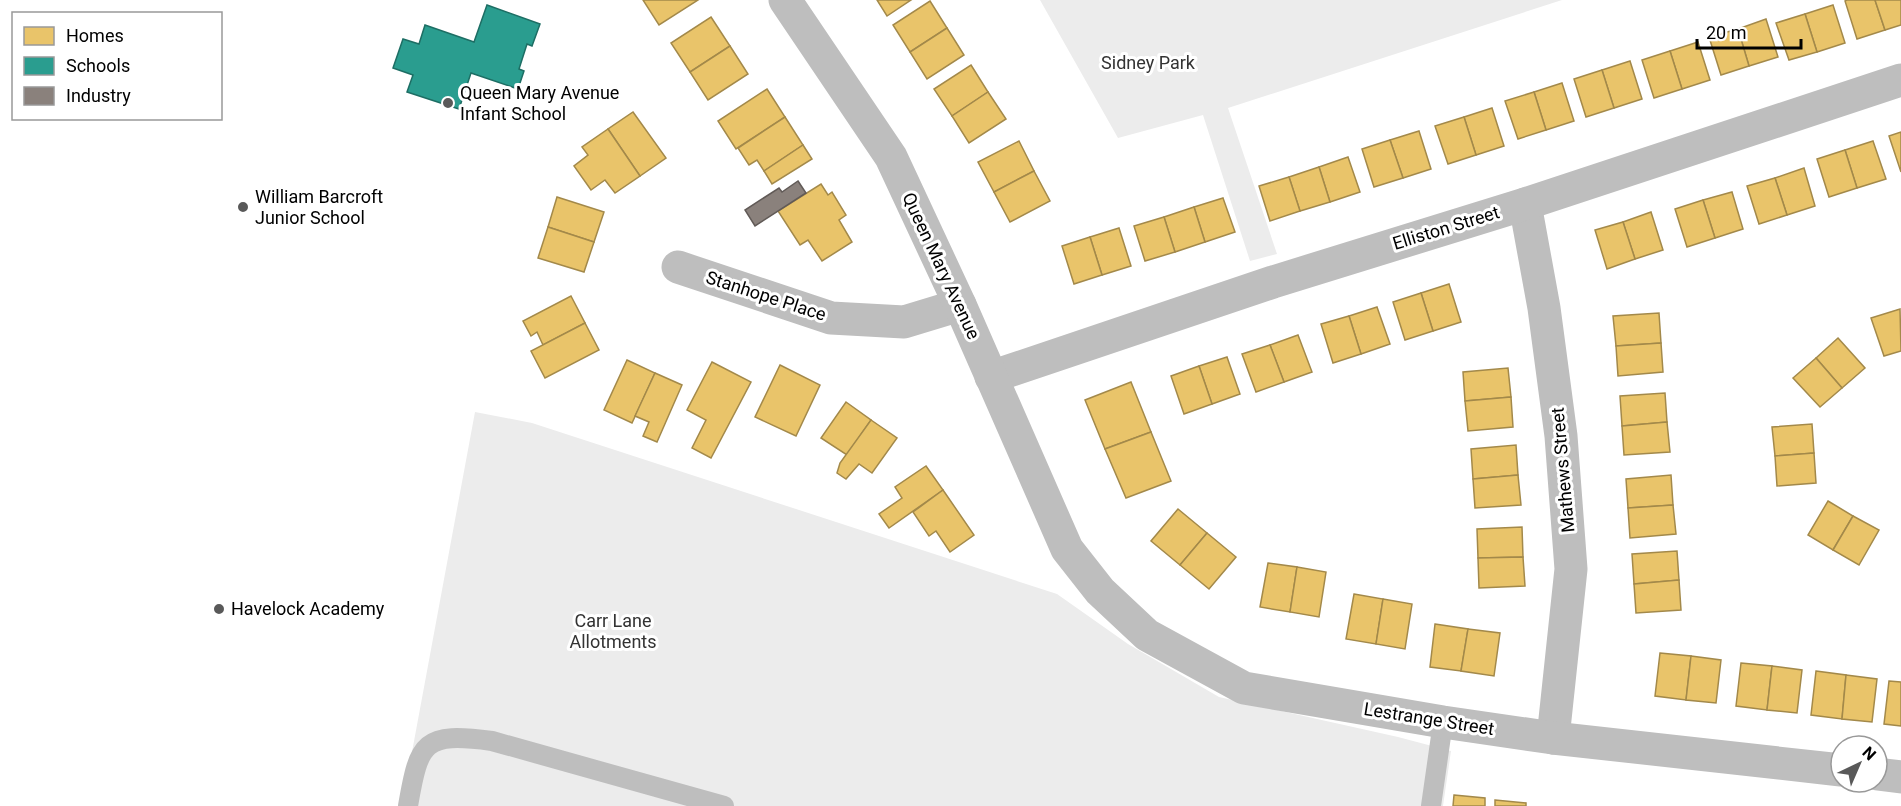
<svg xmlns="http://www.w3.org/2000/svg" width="1901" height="806" viewBox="0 0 1901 806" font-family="Roboto,sans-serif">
	<rect width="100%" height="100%" fill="#fff"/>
	<g fill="#ececec">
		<polygon points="1040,0 1562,0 1228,108 1277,254 1250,261 1203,115 1118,138"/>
		<polygon points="475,412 532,423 1057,594 1128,644 1219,697 1398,737 1451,751 1443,806 402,806"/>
	</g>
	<g fill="#e9c46a" stroke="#a3894a" stroke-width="1.5">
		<polygon points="643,0 698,0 659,25"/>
		<polygon points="877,0 911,0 887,16"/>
		<polygon points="1847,0 1875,0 1885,30 1857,39 1845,1"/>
		<polygon points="1875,0 1901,0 1901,25 1885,30"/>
		<polygon points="930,1 947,28 910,52 893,25"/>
		<polygon points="1833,5 1845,43 1817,52 1805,14"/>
		<polygon points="1805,14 1817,52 1789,60 1776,23"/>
		<polygon points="711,17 730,46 690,72 671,43"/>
		<polygon points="1766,19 1778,57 1749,66 1738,29"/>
		<polygon points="947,28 964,55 927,79 910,52"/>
		<polygon points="1738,29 1749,66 1721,75 1709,37"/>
		<polygon points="1698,42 1710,80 1682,89 1670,51"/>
		<polygon points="730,46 748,74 708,100 690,72"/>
		<polygon points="1670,51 1682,89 1654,98 1642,60"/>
		<polygon points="1630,61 1642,99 1614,108 1602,70"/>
		<polygon points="971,65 988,92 952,116 934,89"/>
		<polygon points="1602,70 1614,108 1586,117 1574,79"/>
		<polygon points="1562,83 1574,121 1546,130 1534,92"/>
		<polygon points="767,89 785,117 736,149 718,121"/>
		<polygon points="988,92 1006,119 969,143 952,116"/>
		<polygon points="1534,92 1546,130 1518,139 1505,101"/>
		<polygon points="1492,108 1504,146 1476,155 1464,117"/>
		<polygon points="633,112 666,158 640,176 608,129"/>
		<polygon points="785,117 803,145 764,171 757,160 749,165 738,148"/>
		<polygon points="1464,117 1476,155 1448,164 1435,126"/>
		<polygon points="608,129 640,176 615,193 605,180 591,190 574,166 588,155 582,147"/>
		<polygon points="1419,131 1431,169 1403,178 1390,140"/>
		<polygon points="1901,132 1901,172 1889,136"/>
		<polygon points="1390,140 1403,178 1374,187 1362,149"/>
		<polygon points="1019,141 1034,171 994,192 978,162"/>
		<polygon points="1873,141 1886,179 1857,188 1845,150"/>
		<polygon points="803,145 812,159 772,184 764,171"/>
		<polygon points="1845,150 1857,188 1829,197 1817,159"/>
		<polygon points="1348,157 1360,192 1330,202 1319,167"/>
		<polygon points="1319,167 1330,202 1300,211 1289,177"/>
		<polygon points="1804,168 1815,206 1787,215 1775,178"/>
		<polygon points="1034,171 1050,201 1010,222 994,192"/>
		<polygon points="1289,177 1300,211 1270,221 1259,186"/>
		<polygon points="1775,178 1787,215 1759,224 1747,186"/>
		<polygon points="821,184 828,195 832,192 846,215 839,220 852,242 822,261 808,240 800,245 778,211"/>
		<polygon points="1732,192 1743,229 1715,238 1703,200"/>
		<polygon points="557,197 604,212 594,242 548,227"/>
		<polygon points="1223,198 1235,232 1205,242 1194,207"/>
		<polygon points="1703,200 1715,238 1687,247 1675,209"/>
		<polygon points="1194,207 1205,242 1175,252 1164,217"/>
		<polygon points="1651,212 1663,250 1635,259 1623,222"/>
		<polygon points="1164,217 1175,252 1145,261 1134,226"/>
		<polygon points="1623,222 1635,259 1607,269 1595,230"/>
		<polygon points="548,227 594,242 584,272 538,258"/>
		<polygon points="1119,228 1131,266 1102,275 1090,237"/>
		<polygon points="1090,237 1102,275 1074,284 1062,246"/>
		<polygon points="1449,284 1461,322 1433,331 1421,293"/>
		<polygon points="1421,293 1433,331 1405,340 1393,302"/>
		<polygon points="571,296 585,323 543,345 537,332 531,336 523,321"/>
		<polygon points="1377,307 1390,344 1361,354 1349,316"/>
		<polygon points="1900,309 1901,351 1884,356 1871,318"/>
		<polygon points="1659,313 1661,343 1616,346 1613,316"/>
		<polygon points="1349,316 1361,354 1333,363 1321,324"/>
		<polygon points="585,323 599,350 545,378 531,351"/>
		<polygon points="1298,335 1312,372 1284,382 1270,345"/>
		<polygon points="1838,338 1865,368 1842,388 1816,358"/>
		<polygon points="1661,343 1663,372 1618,376 1616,346"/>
		<polygon points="1270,345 1284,382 1256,392 1242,354"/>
		<polygon points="1227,357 1240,394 1212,404 1199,366"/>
		<polygon points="1816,358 1842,388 1820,407 1793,378"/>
		<polygon points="627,360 655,373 632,423 604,410"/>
		<polygon points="712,362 751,382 711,458 692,448 706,420 687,410"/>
		<polygon points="780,365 820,385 796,436 755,417"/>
		<polygon points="1199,366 1212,404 1184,414 1171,376"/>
		<polygon points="1508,368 1511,397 1465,401 1463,372"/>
		<polygon points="655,373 682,385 657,442 643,436 649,422 635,416"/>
		<polygon points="1131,382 1151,432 1105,449 1085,400"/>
		<polygon points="1665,393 1667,422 1622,426 1620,396"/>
		<polygon points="1511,397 1513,427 1468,431 1465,401"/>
		<polygon points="846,402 871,420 847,455 821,438"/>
		<polygon points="871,420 897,438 872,473 859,464 846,479 837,473 840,463"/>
		<polygon points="1667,422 1670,452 1624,455 1622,426"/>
		<polygon points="1812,424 1814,453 1775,456 1772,427"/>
		<polygon points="1151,432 1171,481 1126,498 1105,449"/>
		<polygon points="1516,445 1518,475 1473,479 1471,449"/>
		<polygon points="1814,453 1816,483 1777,486 1775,456"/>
		<polygon points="926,466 943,490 889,528 879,514 902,498 895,487"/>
		<polygon points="1518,475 1521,505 1475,508 1473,479"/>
		<polygon points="1671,475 1673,505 1628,508 1626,479"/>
		<polygon points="943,490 974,535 950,552 936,531 929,536 913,512"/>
		<polygon points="1828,501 1853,516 1833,550 1808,535"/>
		<polygon points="1673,505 1676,534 1630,538 1628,508"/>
		<polygon points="1178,509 1207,533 1180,565 1151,541"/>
		<polygon points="1853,516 1879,530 1859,565 1833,550"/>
		<polygon points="1522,527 1523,557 1478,558 1477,529"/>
		<polygon points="1207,533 1236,557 1209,589 1180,565"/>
		<polygon points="1677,551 1679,580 1634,584 1632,554"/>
		<polygon points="1523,557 1525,586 1479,588 1478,558"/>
		<polygon points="1268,563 1297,567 1290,612 1260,607"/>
		<polygon points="1297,567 1326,572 1319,617 1290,612"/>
		<polygon points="1679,580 1681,610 1636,613 1634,584"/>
		<polygon points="1354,594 1383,599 1376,644 1346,639"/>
		<polygon points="1383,599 1412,604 1405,649 1376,644"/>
		<polygon points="1435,624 1468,629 1461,671 1430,667"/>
		<polygon points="1468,629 1500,633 1494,676 1461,671"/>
		<polygon points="1660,653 1691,656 1686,700 1655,696"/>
		<polygon points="1691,656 1721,660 1716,703 1686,700"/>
		<polygon points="1741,663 1772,666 1767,710 1736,706"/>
		<polygon points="1772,666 1802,670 1797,713 1767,710"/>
		<polygon points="1816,671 1846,675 1842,719 1811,715"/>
		<polygon points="1846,675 1877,679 1872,722 1842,719"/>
		<polygon points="1889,681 1901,682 1901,726 1884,724"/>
		<polygon points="1454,795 1485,798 1485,806 1453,806"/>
		<polygon points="1495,800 1526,803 1526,806 1495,806"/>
	</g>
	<polygon fill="#2a9d8f" stroke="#1d6e64" stroke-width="1.5" points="487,5 540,24 532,46 527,44 519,69 524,71 518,89 471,73 459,109 407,92 413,75 393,68 403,39 419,44 425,25 474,42"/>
	<polygon fill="#8a817c" stroke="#615a57" stroke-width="1.5" points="798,181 806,193 755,226 745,210 779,188 782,192"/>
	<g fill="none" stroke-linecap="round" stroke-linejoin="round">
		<g stroke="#bebebe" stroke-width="20">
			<path d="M408,806C419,741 424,732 492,741L724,806"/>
			<polyline points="1431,806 1443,722"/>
		</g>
		<g stroke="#bebebe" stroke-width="33">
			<polyline points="1525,204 1544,308 1561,436 1571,569 1553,738"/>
			<polyline points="678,267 831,318 904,322 960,305"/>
			<polyline points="991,377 1273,282 1525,204 1901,80"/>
		</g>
		<g stroke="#bebebe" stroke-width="33">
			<polyline points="785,0 891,157 960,305 1067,549 1100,591 1147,635 1244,688 1443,722 1553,738 1841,770"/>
			<polyline points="1877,774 1901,777"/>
		</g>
	</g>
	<g fill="#595959" stroke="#fff" stroke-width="2">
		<circle cx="448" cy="103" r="6"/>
		<circle cx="243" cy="207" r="6"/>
		<circle cx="219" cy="609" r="6"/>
	</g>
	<g text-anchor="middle" stroke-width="6" stroke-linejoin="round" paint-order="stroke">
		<g font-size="18" fill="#333" stroke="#fff">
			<text x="1148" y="69">Sidney Park</text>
			<text x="613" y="627">Carr Lane<tspan x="613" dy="21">Allotments</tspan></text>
		</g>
		<g font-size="18" fill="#000" stroke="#fff" text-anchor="start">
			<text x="460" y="99">Queen Mary Avenue<tspan x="460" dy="21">Infant School</tspan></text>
			<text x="255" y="203">William Barcroft<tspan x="255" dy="21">Junior School</tspan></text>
			<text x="231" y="615">Havelock Academy</text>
		</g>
		<g font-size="18" fill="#000" stroke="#fff">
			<text transform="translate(1446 228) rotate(-17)" y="6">Elliston Street</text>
			<text transform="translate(941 266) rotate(65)" y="6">Queen Mary Avenue</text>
			<text transform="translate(766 296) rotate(18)" y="6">Stanhope Place</text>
			<text transform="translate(1563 470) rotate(-95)" y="6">Mathews Street</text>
			<text transform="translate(1429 719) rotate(9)" y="6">Lestrange Street</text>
		</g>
	</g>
	<rect x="12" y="12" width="210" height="108" fill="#ffffff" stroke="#999999" stroke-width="1.5"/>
	<rect x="24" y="27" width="30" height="18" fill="#e9c46a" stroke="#999999" stroke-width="1.5"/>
	<text x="66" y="42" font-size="18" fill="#000000">Homes</text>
	<rect x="24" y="57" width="30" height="18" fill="#2a9d8f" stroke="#999999" stroke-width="1.5"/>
	<text x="66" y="72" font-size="18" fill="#000000">Schools</text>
	<rect x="24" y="87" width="30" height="18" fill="#8a817c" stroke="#999999" stroke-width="1.5"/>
	<text x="66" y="102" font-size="18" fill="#000000">Industry</text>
	<g transform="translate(1859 764) rotate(44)"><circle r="28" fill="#ffffff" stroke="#999999" stroke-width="1.5"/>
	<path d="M0-4.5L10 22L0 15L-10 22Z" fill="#595959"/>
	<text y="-9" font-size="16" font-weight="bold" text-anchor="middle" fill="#000000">N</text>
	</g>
	<path d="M1697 39v9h104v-9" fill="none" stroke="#000000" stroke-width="3"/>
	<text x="1706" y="39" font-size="18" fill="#000000" stroke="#ffffff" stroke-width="4.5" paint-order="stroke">20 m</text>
</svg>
